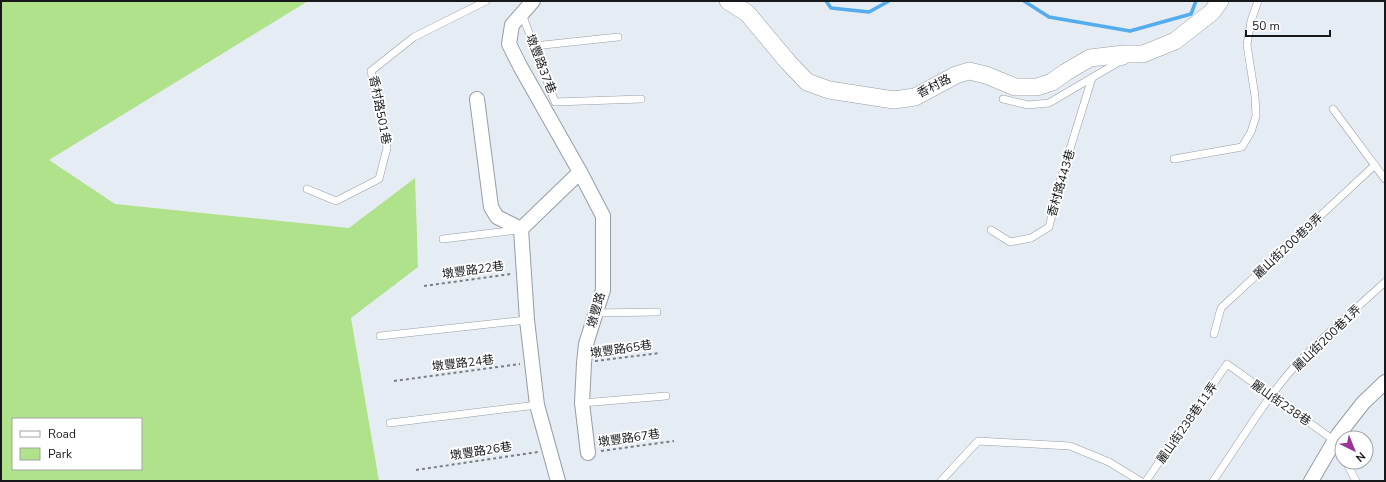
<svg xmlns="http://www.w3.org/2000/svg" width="1386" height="482" viewBox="0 0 1386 482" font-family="'Nunito Sans','Noto Sans TC',sans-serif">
	<rect width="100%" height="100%" fill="#e6ecf4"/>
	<path fill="#b0e18b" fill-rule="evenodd" d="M1,1H308L49,160L115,204L349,228L415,178L418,267L351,318L379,481H1ZM13,419H141V469H13Z"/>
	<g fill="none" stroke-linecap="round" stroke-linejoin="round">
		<g stroke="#54acec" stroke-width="3.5">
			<polyline points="826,1 831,8 869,12 889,1"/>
			<polyline points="1024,1 1049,17 1130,31 1191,14 1196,1"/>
		</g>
		<defs>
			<g id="service">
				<polyline points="522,14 555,102 641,99"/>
				<polyline points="534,46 618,37"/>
				<polyline points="1003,99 1028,105 1049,103 1117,63 1124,61"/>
				<polyline points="1333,109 1385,179"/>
				<polyline points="1174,159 1242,147 1251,132 1256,116 1255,96 1247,45 1251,21 1258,1"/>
				<polyline points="307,189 336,201 379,179 387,148 371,71 414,37 486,1"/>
				<polyline points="991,230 1010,242 1031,238 1049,227 1061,178 1092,78"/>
				<polyline points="443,239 517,230"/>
				<polyline points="596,313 657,312"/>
				<polyline points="1214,334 1221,308 1375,165"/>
				<polyline points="380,336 527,320"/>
				<polyline points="582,403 666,396"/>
				<polyline points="390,423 537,405"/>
				<polyline points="1346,462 1356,481"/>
				<polyline points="941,481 978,441 1070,446 1109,462 1140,481"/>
				<polyline points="1146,481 1227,364 1335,441 1342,455"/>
				<path d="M1213,481C1240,442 1264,401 1295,366C1323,336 1355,310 1385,282"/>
			</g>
			<g id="minor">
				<polyline points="533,1 512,25 509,44 520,66 580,172 521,229 527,320 537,405 558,481"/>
				<polyline points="477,99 491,207 497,217 521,229"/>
				<polyline points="580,172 603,216 603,290 586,344 584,363 582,403 588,453"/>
				<polyline points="1311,481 1338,435 1363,403 1385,382"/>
			</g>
			<polyline id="tertiary" points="728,1 747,13 788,62 807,82 829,90 894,100 915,97 956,75 969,71 986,75 1015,87 1037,87 1052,82 1066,72 1090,58 1124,54 1143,54 1175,41 1212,12 1220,1"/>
		</defs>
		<use href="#service" stroke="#969da3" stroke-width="8"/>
		<use href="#minor" stroke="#969da3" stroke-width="16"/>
		<use href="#tertiary" stroke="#969da3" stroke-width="18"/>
		<g stroke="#7a7e83" stroke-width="2" stroke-dasharray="3 3" stroke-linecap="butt">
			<polyline points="424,286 511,274"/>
			<polyline points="595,361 660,353"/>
			<polyline points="394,381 520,364"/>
			<polyline points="601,451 674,441"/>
			<polyline points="416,470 538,452"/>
		</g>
		<use href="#service" stroke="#fff" stroke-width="7"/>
		<use href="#minor" stroke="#fff" stroke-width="14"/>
		<use href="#tertiary" stroke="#fff" stroke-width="17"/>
	</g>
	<g text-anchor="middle" stroke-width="3.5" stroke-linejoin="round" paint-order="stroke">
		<g font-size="12" fill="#16181b" stroke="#fff">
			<text transform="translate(541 64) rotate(69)" y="4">墩豐路37巷</text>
			<text transform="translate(934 86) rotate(-27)" y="4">香村路</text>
			<text transform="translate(380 110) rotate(79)" y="4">香村路501巷</text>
			<text transform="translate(1061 183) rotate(-74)" y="4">香村路443巷</text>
			<text transform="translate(1288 246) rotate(-43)" y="4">麗山街200巷9弄</text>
			<text transform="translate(473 270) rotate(-8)" y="4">墩豐路22巷</text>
			<text transform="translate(596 310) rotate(-74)" y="4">墩豐路</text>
			<text transform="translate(1327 338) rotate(-44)" y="4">麗山街200巷1弄</text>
			<text transform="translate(621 349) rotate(-8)" y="4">墩豐路65巷</text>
			<text transform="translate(463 363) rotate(-7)" y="4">墩豐路24巷</text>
			<text transform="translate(1281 403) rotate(35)" y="4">麗山街238巷</text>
			<text transform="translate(1187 423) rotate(-55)" y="4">麗山街238巷11弄</text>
			<text transform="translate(629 438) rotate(-8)" y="4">墩豐路67巷</text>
			<text transform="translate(481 451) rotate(-9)" y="4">墩豐路26巷</text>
		</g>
	</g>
	<rect width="1386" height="482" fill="none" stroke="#16181b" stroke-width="4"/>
	<rect x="12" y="418" width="130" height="52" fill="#ffffff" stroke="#a2a3a4"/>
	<rect x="20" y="431" width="20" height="6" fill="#ffffff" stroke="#a2a3a4"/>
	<text x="48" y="438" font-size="12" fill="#16181b">Road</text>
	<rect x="20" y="448" width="20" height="12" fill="#b0e18b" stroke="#a2a3a4"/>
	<text x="48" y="458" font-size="12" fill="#16181b">Park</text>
	<g transform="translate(1354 450) rotate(137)"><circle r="19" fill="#ffffff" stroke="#a2a3a4"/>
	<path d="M0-3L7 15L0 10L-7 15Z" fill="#9a3499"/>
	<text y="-6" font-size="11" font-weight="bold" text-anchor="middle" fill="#16181b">N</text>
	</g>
	<path d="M1246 30v6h84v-6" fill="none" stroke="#16181b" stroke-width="2"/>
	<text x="1252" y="30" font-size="12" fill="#16181b" stroke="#ffffff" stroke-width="3" paint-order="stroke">50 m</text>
</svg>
